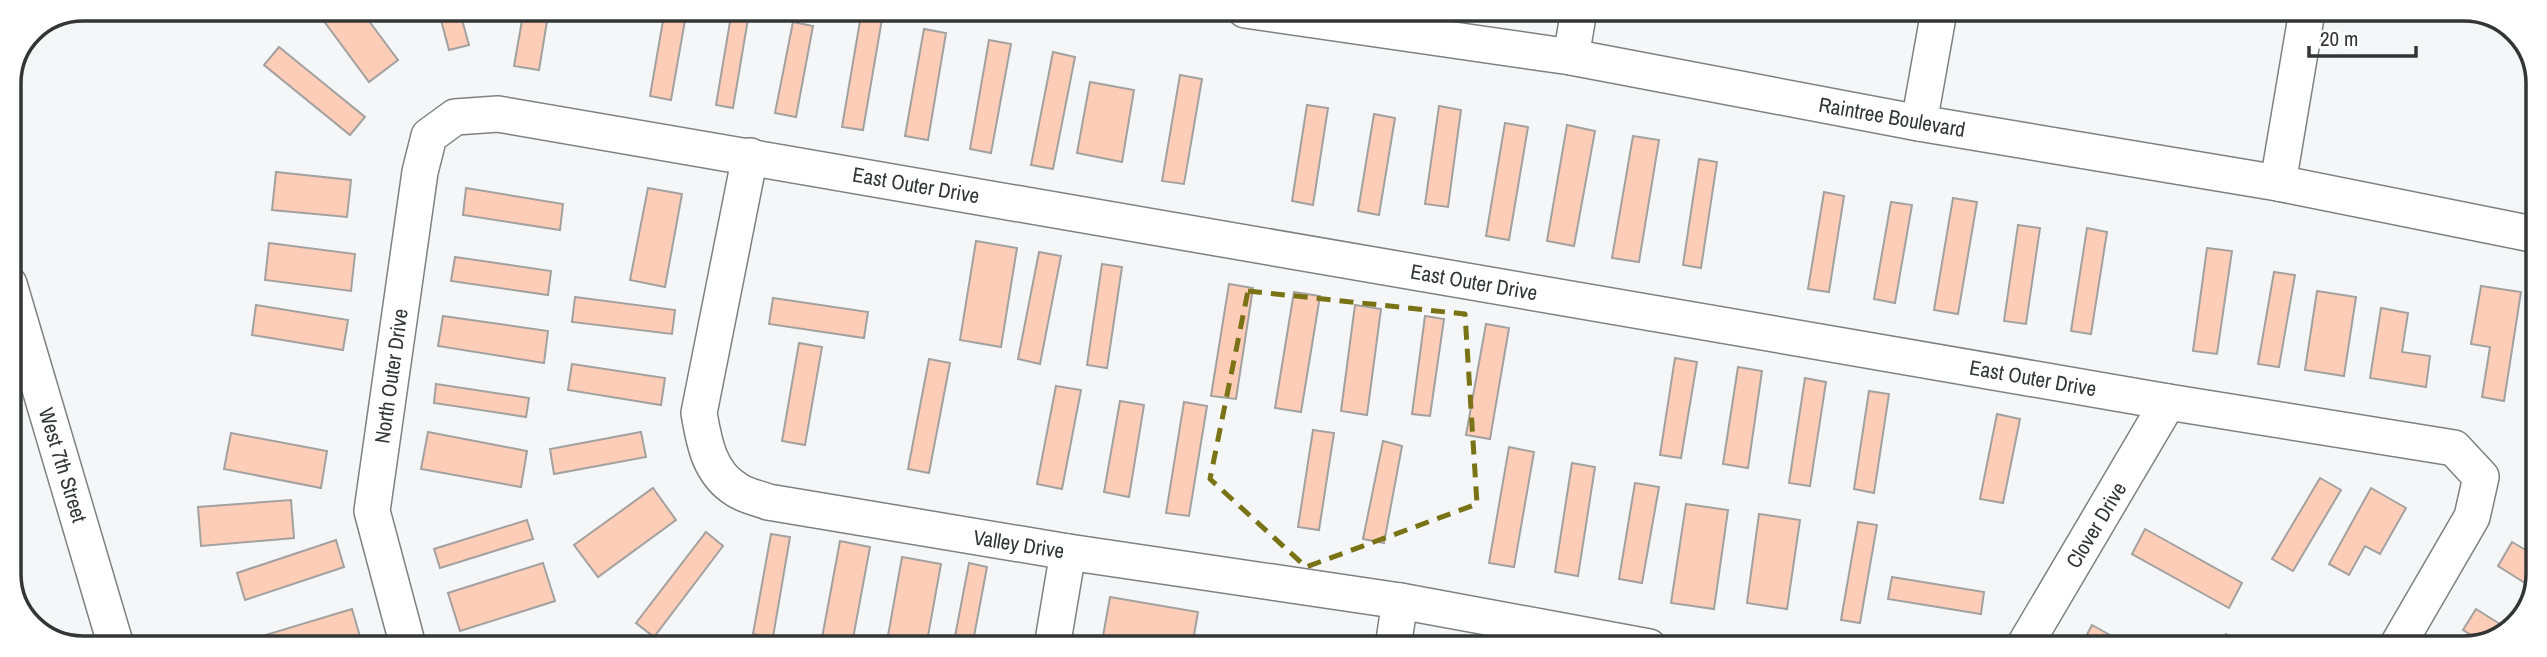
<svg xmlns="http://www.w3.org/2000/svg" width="2547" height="657" viewBox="0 0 2547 657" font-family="'Archivo Narrow',sans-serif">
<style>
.building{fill:#fdcdb8;stroke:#a3a1a0;stroke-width:2}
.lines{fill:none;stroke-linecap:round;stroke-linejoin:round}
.minor-casing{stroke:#7f8082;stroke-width:38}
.minor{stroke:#fff;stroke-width:35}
.marked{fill:none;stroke:#797316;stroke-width:5;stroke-dasharray:14 9;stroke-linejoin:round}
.labels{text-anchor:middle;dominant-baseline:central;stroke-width:6;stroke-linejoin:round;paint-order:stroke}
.street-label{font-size:21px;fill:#343535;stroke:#fff}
.rim{fill:none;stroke:#343535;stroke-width:3.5}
</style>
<rect width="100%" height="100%" fill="#f5f6f8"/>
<g class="building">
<polygon points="315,9 360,9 398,60 369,82"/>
<polygon points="438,9 459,9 469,45 449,50"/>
<polygon points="524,9 549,9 539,70 514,66"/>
<polygon points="665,9 687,9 671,100 650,96"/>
<polygon points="732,10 749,13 733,108 716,105"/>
<polygon points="861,15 882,19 863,130 842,127"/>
<polygon points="793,22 813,26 796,117 775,113"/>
<polygon points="924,29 946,33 928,140 905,136"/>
<polygon points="989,40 1011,44 991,153 970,149"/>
<polygon points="279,47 365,117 350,135 264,65"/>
<polygon points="1053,52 1075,57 1053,169 1031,165"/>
<polygon points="1180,75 1202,79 1184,184 1162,181"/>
<polygon points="1090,82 1134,90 1122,162 1077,153"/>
<polygon points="1307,105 1328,108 1313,205 1292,201"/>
<polygon points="1439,106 1461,110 1448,207 1425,204"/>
<polygon points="1374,114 1395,118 1379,215 1358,211"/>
<polygon points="1505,123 1528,127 1509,240 1486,236"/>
<polygon points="1567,125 1595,131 1574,246 1547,241"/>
<polygon points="1633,136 1659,140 1639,262 1612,258"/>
<polygon points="1699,159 1717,162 1701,268 1683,265"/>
<polygon points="276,172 351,180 347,217 272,210"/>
<polygon points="466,188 563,204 560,230 463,215"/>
<polygon points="648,188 682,194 665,287 630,280"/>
<polygon points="1824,192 1844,196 1829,292 1808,289"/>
<polygon points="1953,198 1977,202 1958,314 1934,310"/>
<polygon points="1891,202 1912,205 1895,303 1874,299"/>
<polygon points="2018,225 2040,228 2026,324 2004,321"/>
<polygon points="2087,228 2107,232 2091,334 2071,331"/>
<polygon points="976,241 1017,248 1001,347 960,340"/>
<polygon points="269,243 355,254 351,291 265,280"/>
<polygon points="2207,248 2232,251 2217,354 2193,351"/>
<polygon points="1039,252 1061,256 1040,364 1018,359"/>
<polygon points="455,257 551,271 548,295 451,281"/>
<polygon points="1102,264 1122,267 1107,368 1087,365"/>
<polygon points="2274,272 2295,275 2279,367 2258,364"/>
<polygon points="1229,284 1253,288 1236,399 1211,396"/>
<polygon points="2481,286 2521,292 2504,401 2482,397 2490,347 2471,344"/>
<polygon points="2317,291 2356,297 2344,376 2305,370"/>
<polygon points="1294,292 1320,296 1301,412 1275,408"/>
<polygon points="575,297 675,310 672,334 572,322"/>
<polygon points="773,298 868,312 864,338 769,324"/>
<polygon points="256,305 348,320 343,350 252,335"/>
<polygon points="1355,305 1381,309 1367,415 1341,411"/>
<polygon points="2381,308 2408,313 2402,352 2430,356 2426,387 2370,378"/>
<polygon points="443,316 548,331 544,363 438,346"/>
<polygon points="1425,316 1444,319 1430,416 1412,414"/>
<polygon points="1486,324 1509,328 1490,439 1466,435"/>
<polygon points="799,343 822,347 805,445 782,441"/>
<polygon points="1675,358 1697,362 1681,458 1660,455"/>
<polygon points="929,359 950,363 929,473 908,469"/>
<polygon points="572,364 665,378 661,405 568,390"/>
<polygon points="1738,367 1762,371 1748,468 1723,464"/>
<polygon points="1805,378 1826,382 1810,486 1789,483"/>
<polygon points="436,384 529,398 526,417 434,403"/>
<polygon points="1056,386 1081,390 1062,489 1037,484"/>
<polygon points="1869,391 1889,394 1874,493 1854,489"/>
<polygon points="1120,401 1144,405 1129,497 1104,492"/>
<polygon points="1184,402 1207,406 1189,516 1166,513"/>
<polygon points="1997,414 2020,419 2003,503 1980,499"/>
<polygon points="1313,430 1334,433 1319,530 1298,527"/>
<polygon points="428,432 527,451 521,487 421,469"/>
<polygon points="641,432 646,457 554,474 550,449"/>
<polygon points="231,433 327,451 321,488 224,469"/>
<polygon points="1383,441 1402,446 1384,543 1363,539"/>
<polygon points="1509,447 1534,452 1514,567 1489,563"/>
<polygon points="1572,463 1595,467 1578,576 1555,572"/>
<polygon points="2320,478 2341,490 2293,571 2272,559"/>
<polygon points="1635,483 1659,487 1642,583 1619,579"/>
<polygon points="653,488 676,520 598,577 574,545"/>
<polygon points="2371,488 2406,508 2380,554 2365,546 2349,575 2329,564"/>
<polygon points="291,500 294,538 201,546 198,507"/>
<polygon points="1686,504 1728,510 1714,609 1671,603"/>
<polygon points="1759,514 1800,520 1787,609 1747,603"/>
<polygon points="527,520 533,539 440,568 434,549"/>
<polygon points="1858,522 1877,525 1860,623 1841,620"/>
<polygon points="2145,529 2242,583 2229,608 2132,554"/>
<polygon points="706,532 723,546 654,637 636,623"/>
<polygon points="771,534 790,537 773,637 753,634"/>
<polygon points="336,540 344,567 245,600 237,573"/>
<polygon points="840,541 870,547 852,644 822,638"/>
<polygon points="2512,542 2536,556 2536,590 2498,566"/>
<polygon points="902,557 941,564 926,647 886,647"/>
<polygon points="543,563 555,601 460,631 448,593"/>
<polygon points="969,563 987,567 972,647 953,647"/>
<polygon points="1892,577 1984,592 1981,614 1888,599"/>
<polygon points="1110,597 1198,612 1192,647 1133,647 1102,642"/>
<polygon points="352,609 361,640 342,646 251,646 249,640"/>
<polygon points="2476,609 2511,631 2510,633 2482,642 2463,630"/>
<polygon points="2092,625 2133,648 2080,648"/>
<polygon points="2226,634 2251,648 2218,648"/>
</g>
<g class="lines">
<defs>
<g id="minor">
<polyline points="1245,10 1571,57 1919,123 2278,183 2537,235"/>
<polyline points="1571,57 1579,10"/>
<polyline points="1919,123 1939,11"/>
<path d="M 750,156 L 699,413 C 704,442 709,473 737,490 C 746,496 758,498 768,502 L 1068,552 L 1400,601 L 1649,647"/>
<polyline points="2278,183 2307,11"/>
<polyline points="9,284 116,646"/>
<polyline points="408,646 372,511 420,172 429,136 455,117 498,114 2168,402 2454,448 2481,477 2472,517 2396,648"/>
<polyline points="1052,647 1068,552"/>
<polyline points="1393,647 1400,601"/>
<polyline points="2023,648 2168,402"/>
</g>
</defs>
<use href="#minor" class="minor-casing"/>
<use href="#minor" class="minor"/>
</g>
<path class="marked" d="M 1248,291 L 1465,314 L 1477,504 L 1306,567 L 1210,479 Z"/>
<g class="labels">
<g class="street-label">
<text transform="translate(1892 117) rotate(10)">Raintree Boulevard</text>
<text transform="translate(916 185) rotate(10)">East Outer Drive</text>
<text transform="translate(1474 282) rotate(10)">East Outer Drive</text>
<text transform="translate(391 376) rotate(-82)">North Outer Drive</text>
<text transform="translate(2033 378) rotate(10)">East Outer Drive</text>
<text transform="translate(63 465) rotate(73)">West 7th Street</text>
<text transform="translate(2096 525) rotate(-59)">Clover Drive</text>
<text transform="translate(1019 544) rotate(9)">Valley Drive</text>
</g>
</g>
<path d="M0 0H2547V657H0ZM83 21H2464A62 62 0 0 1 2526 83V574A62 62 0 0 1 2464 636H83A62 62 0 0 1 21 574V83A62 62 0 0 1 83 21Z" fill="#fff" fill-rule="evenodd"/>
<path class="rim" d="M83 21H2464A62 62 0 0 1 2526 83V574A62 62 0 0 1 2464 636H83A62 62 0 0 1 21 574V83A62 62 0 0 1 83 21Z"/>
<path d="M2309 46v10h107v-10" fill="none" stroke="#343535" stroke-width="3.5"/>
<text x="2320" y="46" font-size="21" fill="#343535" stroke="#ffffff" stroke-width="5" paint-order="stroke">20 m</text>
</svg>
